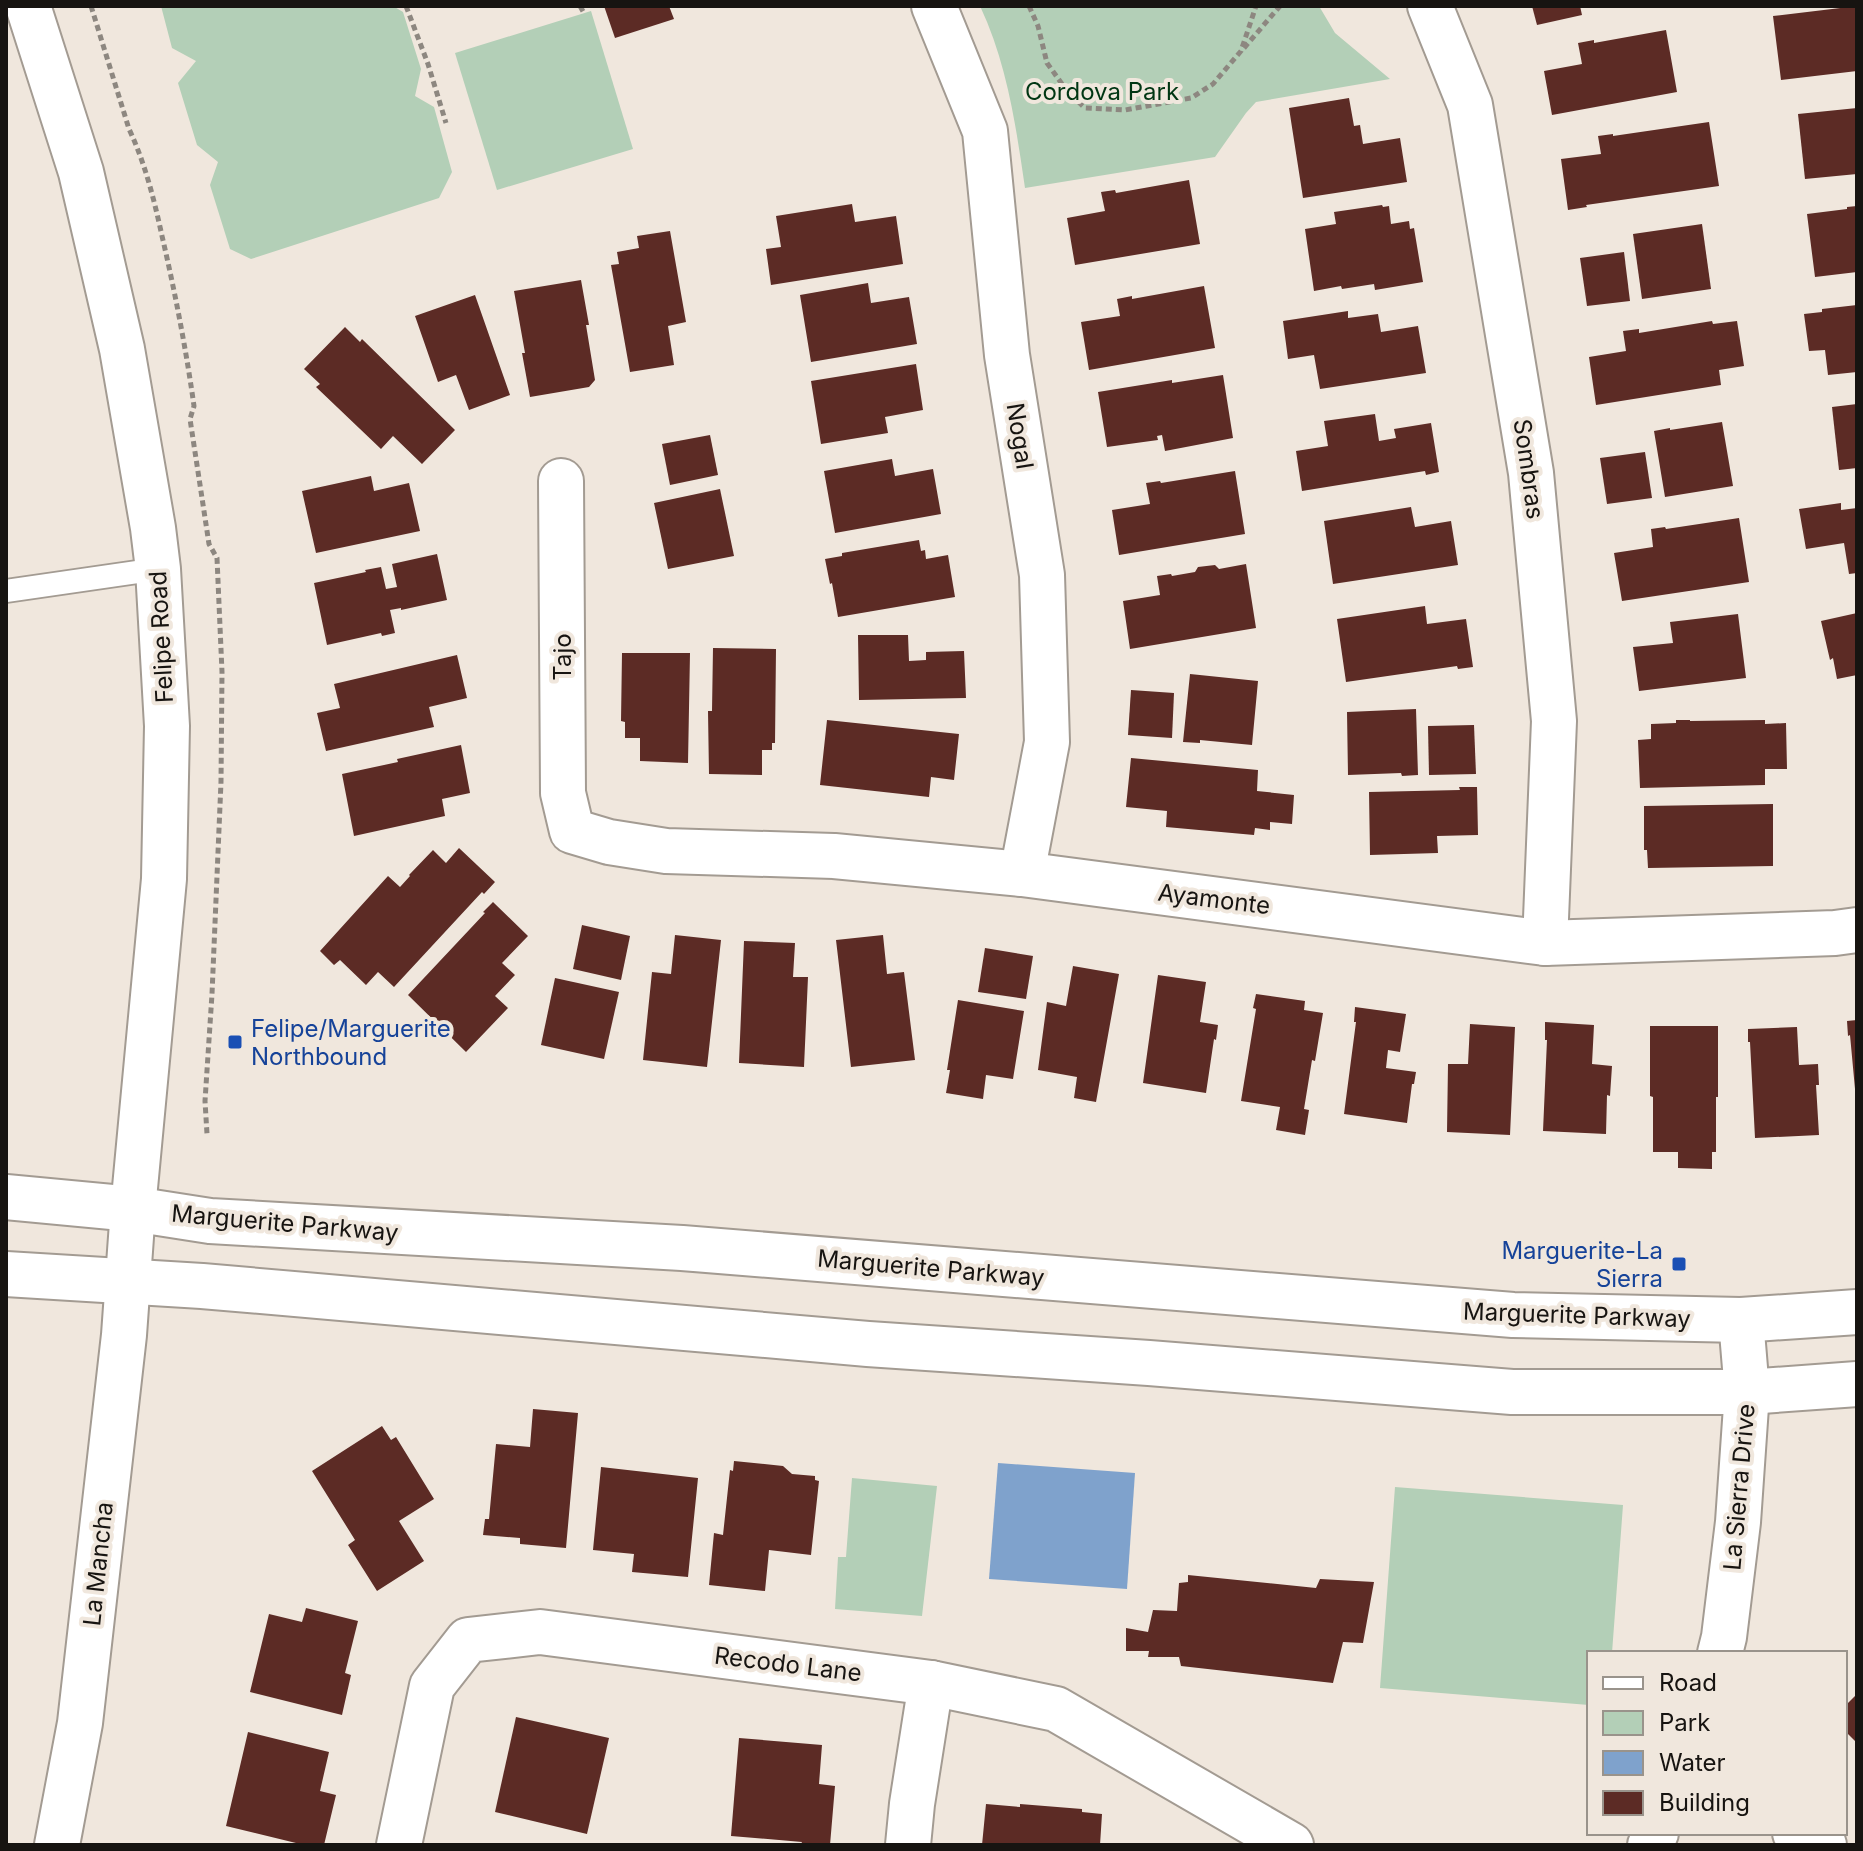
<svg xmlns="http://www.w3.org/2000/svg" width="1863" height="1851" viewBox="0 0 1863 1851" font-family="Inter,sans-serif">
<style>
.green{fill:#b3cfb7}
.water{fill:#7fa2cc}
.building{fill:#5c2b25}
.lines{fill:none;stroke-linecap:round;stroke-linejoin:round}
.lane-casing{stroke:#a39b92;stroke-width:26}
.street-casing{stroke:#a39b92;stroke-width:48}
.secondary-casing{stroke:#a39b92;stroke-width:48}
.primary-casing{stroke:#a39b92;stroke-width:48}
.path{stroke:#8d8780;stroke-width:5;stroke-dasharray:6 4;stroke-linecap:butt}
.lane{stroke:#fff;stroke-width:22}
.street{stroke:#fff;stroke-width:44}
.secondary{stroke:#fff;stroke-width:44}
.primary{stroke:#fff;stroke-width:44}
.transit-dot{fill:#1a4fb4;stroke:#f0e7dd;stroke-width:3}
.labels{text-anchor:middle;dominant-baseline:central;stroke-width:8;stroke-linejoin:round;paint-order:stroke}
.park-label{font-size:24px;fill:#003613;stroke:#f0e7dd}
.street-label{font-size:24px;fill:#171411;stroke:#f0e7dd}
.transit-label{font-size:24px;fill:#164399;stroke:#f0e7dd;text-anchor:start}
</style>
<rect width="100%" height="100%" fill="#f0e7dd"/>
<g class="green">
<polygon points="161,6 393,6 403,12 421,69 415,96 434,107 452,172 439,198 251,259 230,249 210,185 218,162 197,145 178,83 196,61 172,48"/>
<path d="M 980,6 L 1319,6 L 1335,33 L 1390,79 L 1256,102 L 1246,113 L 1215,157 L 1025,188 C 1016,126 1007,63 980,6 Z"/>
<polygon points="591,11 633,149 497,190 455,53"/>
<polygon points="852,1478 937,1486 922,1616 835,1609 838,1557 846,1557"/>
<polygon points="1395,1487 1623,1505 1612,1653 1589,1653 1589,1705 1380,1688"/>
</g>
<polygon class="water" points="998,1463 1135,1473 1127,1589 989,1579"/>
<g class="building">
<polygon points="604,6 669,6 674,19 615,38"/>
<polygon points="1532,6 1580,6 1582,15 1537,25"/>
<polygon points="1857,6 1857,71 1781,80 1773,16"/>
<polygon points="1666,30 1677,92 1552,115 1544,71 1582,64 1578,43 1594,40 1594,43"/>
<polygon points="1349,98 1354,126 1360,125 1363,144 1400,138 1407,182 1303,198 1289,108"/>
<polygon points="1857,108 1857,174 1805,179 1798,114"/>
<polygon points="1709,122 1719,186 1586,205 1587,207 1568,210 1561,159 1601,154 1598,136 1613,134 1613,136"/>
<polygon points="1189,180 1200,244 1075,265 1067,218 1105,211 1101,192 1115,190 1116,193"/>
<polygon points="852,204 855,222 896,216 903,264 771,285 766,249 781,247 776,216"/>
<polygon points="1382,205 1383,207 1389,206 1391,224 1409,221 1410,229 1414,228 1423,282 1375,290 1374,284 1342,289 1341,286 1314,291 1305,229 1336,224 1334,212"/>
<polygon points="1857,206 1857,272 1815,277 1807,214 1847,209 1847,207"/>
<polygon points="1702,224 1711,289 1642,299 1633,234"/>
<polygon points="670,231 686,322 668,326 674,365 630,372 611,265 619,264 617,252 639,248 637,236"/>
<polygon points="1624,252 1630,301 1587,306 1580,258"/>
<polygon points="581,280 589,325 586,325 595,380 589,387 530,397 522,353 525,353 514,291"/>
<polygon points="868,283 871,303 909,297 917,344 811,362 800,295"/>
<polygon points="1204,286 1215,348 1089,370 1081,322 1120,316 1117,299 1132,296 1132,299"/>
<polygon points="475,295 510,395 469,410 456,375 438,382 415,316"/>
<polygon points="1857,305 1857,372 1828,375 1825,350 1809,351 1804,314 1822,312 1822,309"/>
<polygon points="1348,311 1348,318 1378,314 1381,332 1418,326 1426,373 1320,389 1314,355 1288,359 1283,321"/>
<polygon points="1712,321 1713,324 1737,321 1744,366 1719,370 1721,385 1596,405 1589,357 1626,351 1623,331 1639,329 1639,333"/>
<polygon points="345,327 360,342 362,339 455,430 422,464 393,436 381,449 316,387 320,384 304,369"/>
<polygon points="916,364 923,410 885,417 888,433 821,444 811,381"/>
<polygon points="1223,375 1233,438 1165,451 1162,435 1157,436 1158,440 1107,447 1098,392 1172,380 1172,383"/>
<polygon points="1857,404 1857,468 1839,470 1832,407"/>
<polygon points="1375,414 1379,441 1396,438 1394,429 1431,423 1439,472 1426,475 1425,471 1302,491 1296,451 1328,446 1324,421"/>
<polygon points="1722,422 1733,486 1665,497 1654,431 1670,428 1670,430"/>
<polygon points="710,435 718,475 670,485 662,444"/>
<polygon points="1645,452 1652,498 1607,504 1600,458"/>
<polygon points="892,459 895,476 933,469 941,514 835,533 824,471"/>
<polygon points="1235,471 1245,534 1119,555 1112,510 1150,504 1146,483 1160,481 1161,483"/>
<polygon points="371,476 374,491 409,483 420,531 316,553 302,491"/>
<polygon points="720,489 734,556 668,569 654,503"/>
<polygon points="1841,503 1841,510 1857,508 1857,573 1849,574 1844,543 1806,549 1799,509"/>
<polygon points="1411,507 1415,527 1451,521 1458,565 1333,584 1324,521"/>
<polygon points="1739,518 1749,582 1622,601 1614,553 1653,547 1651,529 1665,527 1666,529"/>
<polygon points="919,540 921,551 925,550 926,559 948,555 955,597 838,617 832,583 830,584 825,559 842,556 842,553"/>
<polygon points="437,554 447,600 401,610 401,608 390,610 395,633 382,636 381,633 327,645 314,583 366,572 365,570 381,567 386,589 397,587 392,564"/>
<polygon points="1246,564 1256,628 1130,649 1123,601 1160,595 1157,576 1171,574 1172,576 1195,572 1198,567 1215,565 1219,569"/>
<polygon points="1425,606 1427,624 1466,619 1473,667 1458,669 1457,666 1346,682 1337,619"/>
<polygon points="1857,613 1857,675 1837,679 1833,658 1830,660 1821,621"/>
<polygon points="1738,614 1746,678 1639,691 1633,647 1673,643 1670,622"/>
<polygon points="858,635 908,635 909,661 926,660 926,652 964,651 966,698 859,700"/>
<polygon points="713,648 776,649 775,743 772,743 772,750 762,750 762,775 709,774 708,711 712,711"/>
<polygon points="622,653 690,653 688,763 640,761 640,738 625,738 625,722 621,721"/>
<polygon points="457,655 467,698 429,707 434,727 326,751 317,713 340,708 334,684"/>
<polygon points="1190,674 1258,681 1252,745 1200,740 1200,743 1183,742"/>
<polygon points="1131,690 1174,693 1172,738 1128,735"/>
<polygon points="1416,709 1418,775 1402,776 1401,773 1348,775 1347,712"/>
<polygon points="827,720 959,734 954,780 931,777 929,797 820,785"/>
<polygon points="1676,720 1690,720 1690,721 1765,720 1765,724 1786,723 1787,769 1765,769 1765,785 1640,788 1638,740 1651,739 1651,724 1676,723"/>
<polygon points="1474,725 1476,774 1429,775 1428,726"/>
<polygon points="461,745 470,793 442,799 445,816 354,836 342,774 398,762 397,759"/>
<polygon points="1131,758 1258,770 1257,791 1294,795 1292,824 1270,822 1270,830 1255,828 1254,835 1166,827 1167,811 1126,807"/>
<polygon points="1459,787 1477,787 1478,835 1437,836 1438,853 1370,855 1369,792 1460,790"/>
<polygon points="1773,804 1773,866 1648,868 1647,850 1644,850 1644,806"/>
<polygon points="459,848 495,882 484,894 482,892 394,987 378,972 366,985 340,960 334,965 320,951 388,876 400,887 410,876 409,875 433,850 446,863"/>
<polygon points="493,902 528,936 502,963 515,975 495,996 508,1008 466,1052 408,995 485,913 483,912"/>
<polygon points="582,925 630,936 621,980 573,969"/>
<polygon points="675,935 721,940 707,1067 643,1060 652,972 671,974"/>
<polygon points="883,935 887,974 904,972 915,1060 851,1067 836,940"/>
<polygon points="744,941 795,943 793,977 808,977 804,1067 739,1063"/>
<polygon points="985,948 1033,956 1026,999 978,992"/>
<polygon points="1073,966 1119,974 1096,1102 1074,1098 1077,1077 1038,1070 1047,1002 1066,1006"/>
<polygon points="1158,975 1206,982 1200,1022 1218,1025 1216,1040 1214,1039 1206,1093 1143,1083"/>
<polygon points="555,978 619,992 604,1059 541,1045"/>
<polygon points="1256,994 1305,1001 1304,1010 1323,1013 1315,1061 1312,1060 1304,1109 1309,1110 1305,1135 1276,1130 1280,1107 1241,1101 1256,1009 1253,1008"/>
<polygon points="958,1000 1024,1011 1013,1079 986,1075 983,1099 946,1093 950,1070 947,1070"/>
<polygon points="1355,1007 1406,1014 1400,1052 1388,1050 1386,1068 1416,1072 1414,1084 1412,1084 1407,1123 1344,1114 1356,1022 1354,1022"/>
<polygon points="1857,1020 1857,1089 1855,1089 1850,1035 1848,1036 1847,1021"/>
<polygon points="1545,1022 1594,1025 1592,1064 1612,1066 1610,1096 1607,1095 1606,1134 1543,1131 1547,1040 1545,1040"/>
<polygon points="1470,1024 1515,1027 1510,1135 1447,1132 1448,1064 1468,1064"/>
<polygon points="1650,1026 1718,1026 1718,1097 1716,1097 1716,1152 1712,1152 1712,1169 1678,1168 1678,1152 1653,1152 1653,1097 1650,1096"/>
<polygon points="1797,1027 1799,1065 1818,1064 1819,1085 1816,1085 1819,1135 1755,1138 1750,1042 1748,1042 1748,1029"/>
<polygon points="533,1409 578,1413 566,1548 520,1544 520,1538 483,1535 485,1519 489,1519 496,1444 530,1447"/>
<polygon points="382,1426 391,1440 396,1437 434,1499 399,1521 424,1561 377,1591 348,1545 355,1540 312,1471"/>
<polygon points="734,1461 783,1466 792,1474 815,1476 815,1480 819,1481 811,1555 769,1550 765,1591 709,1585 714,1533 723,1535 730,1470 733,1471"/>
<polygon points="601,1467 698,1478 688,1577 632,1572 634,1554 593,1550"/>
<polygon points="1188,1575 1316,1588 1320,1579 1374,1582 1363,1643 1343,1642 1333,1683 1181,1666 1179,1657 1148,1657 1149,1651 1126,1651 1126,1628 1148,1632 1153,1610 1177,1611 1179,1583 1188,1582"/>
<polygon points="306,1608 358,1621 345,1673 351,1675 342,1715 250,1692 269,1614 302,1622"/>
<polygon points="1857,1694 1857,1743 1845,1731 1845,1706"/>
<polygon points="516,1717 609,1738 587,1834 495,1812"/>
<polygon points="248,1732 329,1752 320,1791 336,1795 324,1845 295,1845 296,1843 226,1826"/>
<polygon points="739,1738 822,1745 819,1784 835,1786 830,1845 801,1844 802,1842 731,1836"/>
<polygon points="986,1804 1020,1807 1020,1804 1082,1809 1082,1812 1102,1814 1100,1845 982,1845"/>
</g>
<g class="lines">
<defs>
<polyline id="lane" points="6,591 158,569"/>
<g id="street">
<polyline points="934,6 985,131 1007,355 1042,575 1047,742 1022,874"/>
<polyline points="1430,6 1470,105 1531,473 1554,721 1545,943"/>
<polyline points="561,481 563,793 572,831 609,842 666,851 834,856 1022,874 1545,943 1835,933 1857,930"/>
<polyline points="1720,1653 1724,1637 1738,1522 1747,1392 1741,1320"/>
<polyline points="1795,1833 1824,1845"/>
<polyline points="399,1845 432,1686 468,1640 540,1632 931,1683 1056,1709 1291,1845"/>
<polyline points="908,1845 912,1804 931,1683"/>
<polyline points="1650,1845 1656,1833"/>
</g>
<polyline id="secondary" points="28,6 81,172 122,349 153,528 158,569 167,726 164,879 133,1209 124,1335 80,1723 57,1845"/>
<g id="primary">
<polyline points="6,1197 133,1209 210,1221 682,1248 1513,1315 1741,1320 1857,1312"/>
<polyline points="6,1274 202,1286 868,1344 1149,1363 1512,1392 1747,1392 1857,1384"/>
</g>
</defs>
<use href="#lane" class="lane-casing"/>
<use href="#street" class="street-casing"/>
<use href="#secondary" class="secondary-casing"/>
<use href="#primary" class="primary-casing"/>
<g class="path">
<path d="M 91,6 L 129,129 C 145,163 154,199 162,236 C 175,292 186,349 194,406 L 190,419 L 209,544 L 217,558 L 222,672 L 221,782 L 212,994 L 205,1101 L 207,1134"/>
<polyline points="406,6 428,64 446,123"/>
<polyline points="580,6 584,13"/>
<polyline points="1029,6 1038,26 1047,63 1067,91 1085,108 1125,110 1191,98 1213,84 1241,51 1256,6"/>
<polyline points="1244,48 1280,6"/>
</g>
<use href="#lane" class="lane"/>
<use href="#street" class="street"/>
<use href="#secondary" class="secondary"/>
<use href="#primary" class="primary"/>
</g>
<g class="transit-dot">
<rect x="227" y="1034" width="16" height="16" rx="4"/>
<rect x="1671" y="1256" width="16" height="16" rx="4"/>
</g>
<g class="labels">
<g class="park-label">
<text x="1102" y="91">Cordova Park</text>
</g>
<g class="street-label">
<text transform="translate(1020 436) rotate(81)">Nogal</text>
<text transform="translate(1529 469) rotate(82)">Sombras</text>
<text transform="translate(161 637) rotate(-93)">Felipe Road</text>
<text transform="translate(562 657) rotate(-90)">Tajo</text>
<text transform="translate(1214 899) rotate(7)">Ayamonte</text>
<text transform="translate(285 1223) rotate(5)">Marguerite Parkway</text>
<text transform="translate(931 1268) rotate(5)">Marguerite Parkway</text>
<text transform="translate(1577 1315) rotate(2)">Marguerite Parkway</text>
<text transform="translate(1739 1487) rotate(-85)">La Sierra Drive</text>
<text transform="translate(98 1564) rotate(-84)">La Mancha</text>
<text transform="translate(788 1664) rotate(7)">Recodo Lane</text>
</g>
<g class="transit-label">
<text x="251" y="1028">Felipe/Marguerite<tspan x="251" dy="28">Northbound</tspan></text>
<text x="1663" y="1250" text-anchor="end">Marguerite-La<tspan x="1663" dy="28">Sierra</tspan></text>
</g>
</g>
<rect width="1863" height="1851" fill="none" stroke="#171411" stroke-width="16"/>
<rect x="1587" y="1651" width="260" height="184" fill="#f0e7dd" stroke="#99938b" stroke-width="2"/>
<rect x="1603" y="1677" width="40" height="12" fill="#ffffff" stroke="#99938b" stroke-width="2"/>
<text x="1659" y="1691" font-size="24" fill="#171411">Road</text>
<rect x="1603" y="1711" width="40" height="24" fill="#b3cfb7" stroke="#99938b" stroke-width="2"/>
<text x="1659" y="1731" font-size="24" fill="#171411">Park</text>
<rect x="1603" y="1751" width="40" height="24" fill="#7fa2cc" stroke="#99938b" stroke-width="2"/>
<text x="1659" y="1771" font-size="24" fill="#171411">Water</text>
<rect x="1603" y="1791" width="40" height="24" fill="#5c2b25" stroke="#99938b" stroke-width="2"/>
<text x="1659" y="1811" font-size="24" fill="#171411">Building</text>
</svg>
